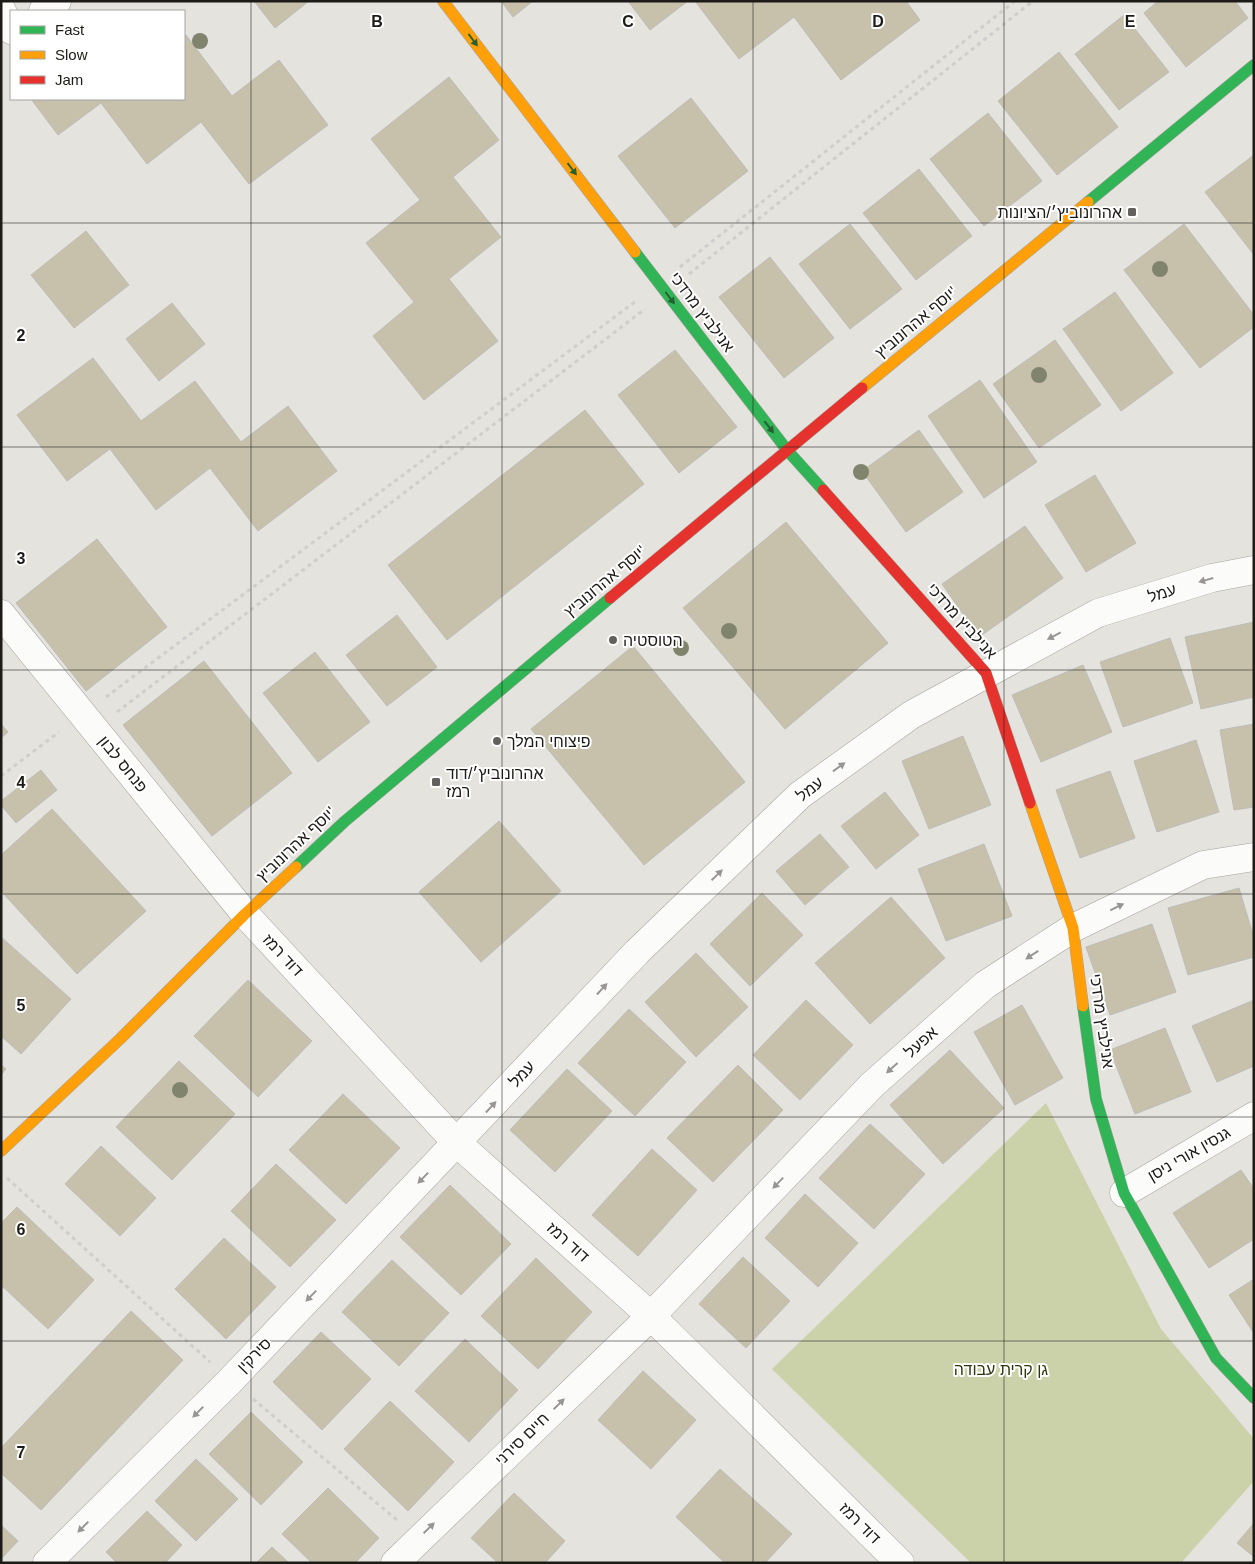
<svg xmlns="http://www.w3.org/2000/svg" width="1255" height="1564" viewBox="0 0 1255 1564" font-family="Helvetica,Heebo,sans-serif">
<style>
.green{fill:#cbd2aa}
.building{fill:#c7c1ac;stroke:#bdbcb8}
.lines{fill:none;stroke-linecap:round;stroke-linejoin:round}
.street-casing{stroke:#a5a49f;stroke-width:29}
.fast-casing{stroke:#a5a49f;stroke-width:12}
.slow-casing{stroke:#a5a49f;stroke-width:12}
.jam-casing{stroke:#a5a49f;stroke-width:12}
.path{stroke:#cececb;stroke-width:3;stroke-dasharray:4 4;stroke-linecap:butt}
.street{stroke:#fbfbfa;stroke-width:28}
.fast{stroke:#30b455;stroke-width:11}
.slow{stroke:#ff9f0a;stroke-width:11}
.jam{stroke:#e5322d;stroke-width:11}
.tree{fill:#81846c}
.oneway{fill:#256033}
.oneway2{fill:#979694}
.grid{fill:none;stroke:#1c1b17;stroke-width:1;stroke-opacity:0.55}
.poi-dot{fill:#62615d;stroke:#fff;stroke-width:2}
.labels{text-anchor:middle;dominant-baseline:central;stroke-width:4;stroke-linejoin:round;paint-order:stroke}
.poi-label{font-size:16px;fill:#1c1b17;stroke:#fff;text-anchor:start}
.street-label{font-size:16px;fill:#1c1b17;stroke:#fff}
.park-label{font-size:16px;fill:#30360f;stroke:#fff}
.grid-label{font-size:16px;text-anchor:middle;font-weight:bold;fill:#1c1b17;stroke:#fff;stroke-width:4;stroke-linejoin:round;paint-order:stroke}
</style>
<rect width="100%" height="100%" fill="#e4e3de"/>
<polygon class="green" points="1046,1103 1161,1329 1254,1439 1254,1481 1181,1563 971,1563 772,1369"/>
<g class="building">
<polygon points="254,1 309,1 275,28"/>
<polygon points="501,1 533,1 513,17"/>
<polygon points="628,1 688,1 650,30"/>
<polygon points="695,1 906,1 920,20 841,80 794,17 739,59"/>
<polygon points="1158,1 1235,1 1248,18 1186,67 1144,13"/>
<polygon points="1124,15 1169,72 1119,110 1075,54"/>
<polygon points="186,35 232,96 279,60 328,125 249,184 201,122 147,164 101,103 58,135 31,99 184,99 184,37"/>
<polygon points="1059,52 1118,127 1057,175 998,101"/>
<polygon points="449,77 499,140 453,177 501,237 449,279 498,341 424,400 373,336 414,302 366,243 420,200 371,139"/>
<polygon points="691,98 748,171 675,228 618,156"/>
<polygon points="988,113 1042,181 984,226 930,159"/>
<polygon points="1254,155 1254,255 1205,192"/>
<polygon points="919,169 972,236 916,280 863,213"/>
<polygon points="850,224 902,289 850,329 799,264"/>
<polygon points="1184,224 1254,315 1254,327 1200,368 1124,270"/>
<polygon points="86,231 129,285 74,328 31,275"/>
<polygon points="770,257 834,338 784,378 719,297"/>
<polygon points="1115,292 1173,373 1121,411 1063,329"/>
<polygon points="172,303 205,344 159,381 126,339"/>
<polygon points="1055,340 1101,405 1039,448 993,384"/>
<polygon points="675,350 737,427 679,473 618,395"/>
<polygon points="93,358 141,421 195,381 241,442 288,406 337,471 258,531 210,468 156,510 110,449 67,481 17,415"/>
<polygon points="980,380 1037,462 984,498 928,416"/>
<polygon points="585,410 644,484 447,640 388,565"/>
<polygon points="919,430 963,492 906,532 862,471"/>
<polygon points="1095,475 1136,543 1086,572 1045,505"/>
<polygon points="786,522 888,643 785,729 683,608"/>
<polygon points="1025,526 1063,578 979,637 942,584"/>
<polygon points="97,539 167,627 86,691 16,603"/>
<polygon points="397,615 437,667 387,706 346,655"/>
<polygon points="1254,622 1254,697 1201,709 1185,637"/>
<polygon points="1170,638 1193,703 1123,727 1100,662"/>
<polygon points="633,646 745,782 644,865 531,729"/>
<polygon points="315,652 370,722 318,762 263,693"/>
<polygon points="204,661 292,773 212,836 123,725"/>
<polygon points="1083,665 1112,732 1041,762 1012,695"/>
<polygon points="1,724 8,732 1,738"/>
<polygon points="1254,724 1254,807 1234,810 1220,730"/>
<polygon points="963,736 991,805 929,829 902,761"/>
<polygon points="1196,740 1219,812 1157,832 1134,761"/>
<polygon points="41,770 57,790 16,823 1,805 1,801"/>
<polygon points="1110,771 1135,838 1080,858 1056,790"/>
<polygon points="885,792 919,835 876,869 841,826"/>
<polygon points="52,809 146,911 77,974 1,891 1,855"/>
<polygon points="499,821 561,891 481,962 419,892"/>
<polygon points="820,834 849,867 805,905 776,871"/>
<polygon points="984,844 1012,916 946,941 918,869"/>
<polygon points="1239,888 1254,938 1254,957 1188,975 1168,908"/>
<polygon points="762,893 803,935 750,986 710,944"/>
<polygon points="891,897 945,958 870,1024 815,963"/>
<polygon points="1152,924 1176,992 1110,1015 1086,947"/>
<polygon points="1,937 71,999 21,1054 1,1036"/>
<polygon points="696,953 748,1007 696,1057 645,1002"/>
<polygon points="248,980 312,1041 258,1097 194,1036"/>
<polygon points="806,1000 853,1045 800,1100 753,1055"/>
<polygon points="1254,1000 1254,1066 1217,1082 1192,1026"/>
<polygon points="1022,1005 1063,1078 1015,1105 974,1032"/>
<polygon points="629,1009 686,1062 635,1116 578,1063"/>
<polygon points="1165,1028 1191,1092 1135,1114 1110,1050"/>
<polygon points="950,1050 1004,1108 943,1164 890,1105"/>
<polygon points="179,1061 235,1114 172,1180 116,1127"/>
<polygon points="1,1065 6,1069 1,1075"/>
<polygon points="738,1065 783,1110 713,1182 667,1138"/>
<polygon points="567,1069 612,1111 555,1172 510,1130"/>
<polygon points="343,1094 400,1148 346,1204 289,1150"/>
<polygon points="870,1124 925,1174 874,1229 819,1178"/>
<polygon points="101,1146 156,1198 120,1236 65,1184"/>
<polygon points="652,1149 697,1190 638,1256 592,1215"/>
<polygon points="276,1164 336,1220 290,1267 231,1211"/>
<polygon points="1241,1170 1254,1189 1254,1239 1209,1268 1173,1213"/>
<polygon points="450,1185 511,1244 461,1295 400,1237"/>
<polygon points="805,1194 858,1243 818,1287 765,1238"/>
<polygon points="17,1207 94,1280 48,1329 1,1285 1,1223"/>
<polygon points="224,1238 276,1287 226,1339 175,1289"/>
<polygon points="743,1257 790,1301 746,1348 699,1304"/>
<polygon points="536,1258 592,1312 538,1369 481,1316"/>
<polygon points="392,1260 449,1313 399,1366 342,1312"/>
<polygon points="1254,1279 1254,1332 1253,1332 1229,1295"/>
<polygon points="131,1311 183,1360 41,1510 1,1473 1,1448"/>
<polygon points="321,1332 371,1379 322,1430 273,1382"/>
<polygon points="465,1339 518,1390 469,1442 415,1391"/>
<polygon points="643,1371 696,1420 651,1469 598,1420"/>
<polygon points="390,1401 454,1462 408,1511 344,1449"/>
<polygon points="251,1412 303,1462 261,1505 209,1454"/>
<polygon points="196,1459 238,1499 196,1541 155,1501"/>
<polygon points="720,1469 792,1534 765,1563 725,1563 676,1517"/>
<polygon points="328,1488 379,1538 355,1563 312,1563 282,1534"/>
<polygon points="514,1493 565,1541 545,1563 498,1563 471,1538"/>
<polygon points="147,1511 182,1545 165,1563 117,1563 106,1552"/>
<polygon points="1254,1523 1254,1557 1237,1543"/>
<polygon points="1,1525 18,1541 1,1559"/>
<polygon points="272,1547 289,1563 256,1563"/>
</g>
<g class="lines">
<defs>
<g id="street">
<polyline points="1,9 11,30"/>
<polyline points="43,11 57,1"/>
<polyline points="1,614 245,914 457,1143 651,1316 900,1563"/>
<polyline points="1124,1193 1254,1116"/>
<polyline points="47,1563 231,1380 637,952 800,795 911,715 1098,613 1212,578 1254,570"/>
<polyline points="395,1563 651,1316 872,1085 985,985 1073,928 1203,865 1254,857"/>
</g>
<g id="fast">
<polyline points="1088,202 1254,65"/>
<polyline points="635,252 787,450 823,490"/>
<polyline points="296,867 344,822 610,598"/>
<polyline points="1083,1006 1096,1099 1124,1193 1216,1358 1254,1398"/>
</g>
<g id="slow">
<polyline points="443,1 635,252"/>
<polyline points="862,388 1088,202"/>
<polyline points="1030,803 1073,928 1083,1006"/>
<polyline points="1,1151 120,1039 245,914 296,867"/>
</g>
<g id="jam">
<polyline points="823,490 986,673 1030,803"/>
<polyline points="610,598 862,388"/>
</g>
</defs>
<use href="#street" class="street-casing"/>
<use href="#fast" class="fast-casing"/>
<use href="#slow" class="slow-casing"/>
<use href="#jam" class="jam-casing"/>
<g class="path">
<polyline points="680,267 1015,1"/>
<polyline points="689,274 1033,1"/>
<polyline points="106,697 636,301"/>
<polyline points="117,712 645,309"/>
<polyline points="1,776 59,732"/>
<polyline points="7,1178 210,1362"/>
<polyline points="253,1399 397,1520"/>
</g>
<use href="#street" class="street"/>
<use href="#fast" class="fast"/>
<use href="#slow" class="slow"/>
<use href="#jam" class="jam"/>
</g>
<g class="tree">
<circle cx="200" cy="41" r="8"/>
<circle cx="1160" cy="269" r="8"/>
<circle cx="1039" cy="375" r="8"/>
<circle cx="861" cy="472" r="8"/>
<circle cx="729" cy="631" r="8"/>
<circle cx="681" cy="648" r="8"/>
<circle cx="180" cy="1090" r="8"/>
</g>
<defs><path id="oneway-solid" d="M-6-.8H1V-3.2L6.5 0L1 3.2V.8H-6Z" transform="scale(1.25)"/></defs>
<g class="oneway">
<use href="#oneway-solid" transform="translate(473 40) rotate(53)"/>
<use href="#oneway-solid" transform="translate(572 169) rotate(53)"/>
<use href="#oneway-solid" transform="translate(670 298) rotate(53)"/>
<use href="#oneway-solid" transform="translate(769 427) rotate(52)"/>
</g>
<g class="oneway2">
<use href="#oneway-solid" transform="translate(1206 580) rotate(164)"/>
<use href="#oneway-solid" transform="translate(1054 636) rotate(152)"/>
<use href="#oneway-solid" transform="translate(839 767) rotate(-36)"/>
<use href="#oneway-solid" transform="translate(717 875) rotate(-44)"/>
<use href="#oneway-solid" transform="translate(1117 907) rotate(-26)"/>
<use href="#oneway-solid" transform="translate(1032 955) rotate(147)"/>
<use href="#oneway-solid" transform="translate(602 989) rotate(-47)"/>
<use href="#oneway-solid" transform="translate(892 1068) rotate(138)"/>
<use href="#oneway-solid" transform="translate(491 1107) rotate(-47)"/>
<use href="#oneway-solid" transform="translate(423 1178) rotate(134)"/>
<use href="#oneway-solid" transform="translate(778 1183) rotate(134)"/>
<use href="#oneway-solid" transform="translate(311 1296) rotate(134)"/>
<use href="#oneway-solid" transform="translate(559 1404) rotate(-44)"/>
<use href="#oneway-solid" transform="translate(198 1412) rotate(135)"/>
<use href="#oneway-solid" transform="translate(83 1527) rotate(135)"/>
<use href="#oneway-solid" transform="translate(429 1528) rotate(-44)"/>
</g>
<path class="grid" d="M 251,1 L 251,1563M 502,1 L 502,1563M 753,1 L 753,1563M 1004,1 L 1004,1563M 1,223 L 1254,223M 1,447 L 1254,447M 1,670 L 1254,670M 1,894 L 1254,894M 1,1117 L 1254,1117M 1,1341 L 1254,1341"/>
<g class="poi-dot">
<rect x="1127" y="207" width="10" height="10" rx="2.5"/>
<circle cx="613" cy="640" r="5"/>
<circle cx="497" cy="741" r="5"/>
<rect x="431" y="777" width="10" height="10" rx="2.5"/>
</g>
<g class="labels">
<g class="poi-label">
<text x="1122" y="212" text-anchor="end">אהרונוביץ׳/הציונות</text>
<text x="623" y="640">הטוסטיה</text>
<text x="507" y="741">פיצוחי המלך</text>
<text x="446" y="773">אהרונוביץ׳/דוד<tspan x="446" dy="18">רמז</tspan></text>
</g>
<g class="street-label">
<text transform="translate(702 312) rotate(53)">אנילביץ מרדכי</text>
<text transform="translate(916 322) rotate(-40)">יוסף אהרונוביץ'</text>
<text transform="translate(605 581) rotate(-40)">יוסף אהרונוביץ'</text>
<text transform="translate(1162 593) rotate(-17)">עמל</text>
<text transform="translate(962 621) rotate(48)">אנילביץ מרדכי</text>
<text transform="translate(123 764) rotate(51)">פנחס לבון</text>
<text transform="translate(810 789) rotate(-38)">עמל</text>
<text transform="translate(296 844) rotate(-43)">יוסף אהרונוביץ'</text>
<text transform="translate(283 955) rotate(47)">דוד רמז</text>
<text transform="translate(1102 1021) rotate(82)">אנילביץ מרדכי</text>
<text transform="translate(921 1042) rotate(-42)">אפעל</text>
<text transform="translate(522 1074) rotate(-47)">עמל</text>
<text transform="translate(1189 1154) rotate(-30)">גנסין אורי ניסן</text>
<text transform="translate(568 1242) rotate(42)">דוד רמז</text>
<text transform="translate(254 1355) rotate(-46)">סירקין</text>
<text transform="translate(522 1439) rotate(-44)">חיים סירני</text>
<text transform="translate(860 1523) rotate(45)">דוד רמז</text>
</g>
<g class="park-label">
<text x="1001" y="1369">גן קרית עבודה</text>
</g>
</g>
<g class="grid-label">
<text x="377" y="27">B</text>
<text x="628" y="27">C</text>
<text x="878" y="27">D</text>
<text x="1130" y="27">E</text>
<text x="21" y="341">2</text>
<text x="21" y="564">3</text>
<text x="21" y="788">4</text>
<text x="21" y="1011">5</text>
<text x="21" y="1235">6</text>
<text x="21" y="1458">7</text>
</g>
<rect width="1255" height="1564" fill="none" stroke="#1c1b17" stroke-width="5"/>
<rect x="10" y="10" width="175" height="90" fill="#ffffff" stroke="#a4a4a2"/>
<rect x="20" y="26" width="25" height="8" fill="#30b455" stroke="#a4a4a2"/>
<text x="55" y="35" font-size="15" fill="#1c1b17">Fast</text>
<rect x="20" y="51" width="25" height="8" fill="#ff9f0a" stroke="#a4a4a2"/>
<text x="55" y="60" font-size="15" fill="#1c1b17">Slow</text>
<rect x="20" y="76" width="25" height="8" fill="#e5322d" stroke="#a4a4a2"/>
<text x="55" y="85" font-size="15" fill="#1c1b17">Jam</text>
</svg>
